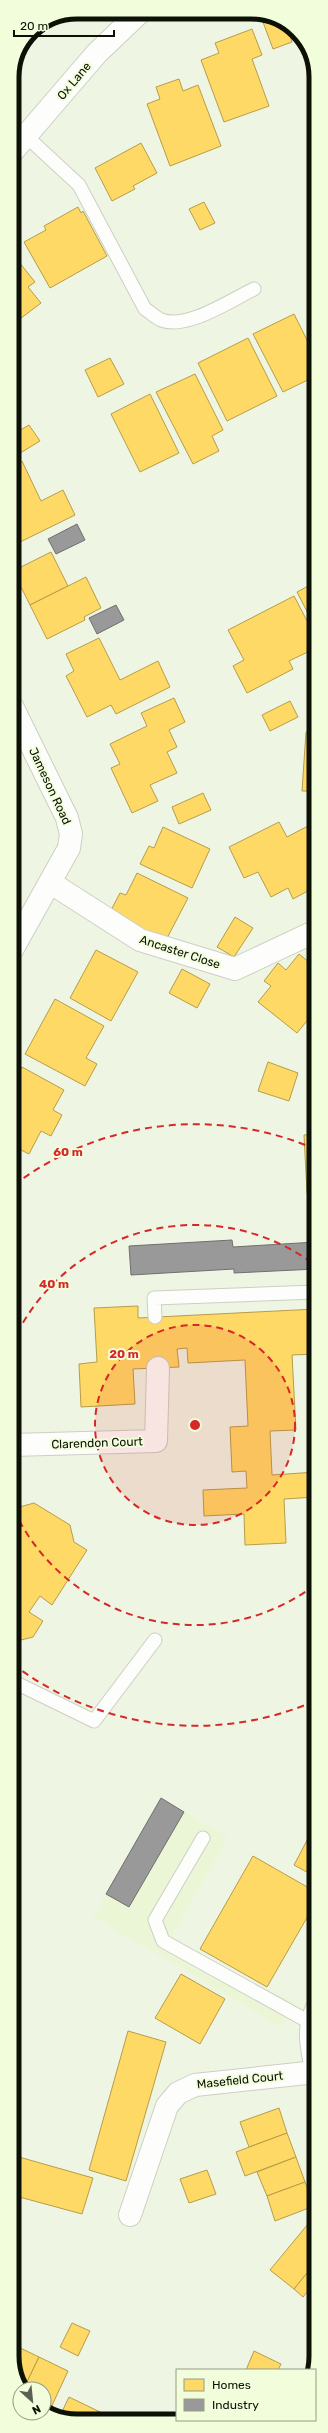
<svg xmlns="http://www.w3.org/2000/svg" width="328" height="2433" viewBox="0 0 328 2433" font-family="Rubik,sans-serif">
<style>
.built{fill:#ebf6d7}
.homes{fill:#ffd966;stroke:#b69d49}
.industry{fill:#999;stroke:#6f706d}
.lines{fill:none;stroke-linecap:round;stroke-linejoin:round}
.lane-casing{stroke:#cbd0c2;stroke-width:15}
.street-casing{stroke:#cbd0c2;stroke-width:24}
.lane{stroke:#fdfefb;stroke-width:13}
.street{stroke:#fdfefb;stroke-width:22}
.ring{fill:none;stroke:#d62828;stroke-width:2;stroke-dasharray:7 5}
.labels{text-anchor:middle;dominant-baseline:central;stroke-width:4;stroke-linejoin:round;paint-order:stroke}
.street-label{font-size:12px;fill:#0c1005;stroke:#f1fddb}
.rim{fill:none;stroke:#0c1005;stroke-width:5}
.centre{fill:#d62828;stroke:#f1fddb;stroke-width:2}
.ring-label{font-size:12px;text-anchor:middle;font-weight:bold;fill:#d62828;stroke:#f1fddb;stroke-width:4;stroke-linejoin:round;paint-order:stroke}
</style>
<rect width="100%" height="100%" fill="#eff5e3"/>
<polygon class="built" points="161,1798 228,1837 172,1936 266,1991 295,2001 282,2027 93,1917"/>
<g class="homes">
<polygon points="260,14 268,14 298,33 290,36 292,42 273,49"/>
<polygon points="252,29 262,55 252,59 269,106 224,122 201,60 219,53 215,43"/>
<polygon points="179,79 183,91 198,85 221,146 170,166 147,104 160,99 156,87"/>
<polygon points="141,143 157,173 133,186 135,189 112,201 95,168"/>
<polygon points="204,202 215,223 200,230 189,209"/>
<polygon points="78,207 81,213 83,211 107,256 50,288 24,242 46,230 44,226"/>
<polygon points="19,262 35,282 28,287 41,303 12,325 12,266 13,267"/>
<polygon points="294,314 316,358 316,376 283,392 253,334"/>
<polygon points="248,338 277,396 227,421 198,363"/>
<polygon points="110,358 124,384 98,397 85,370"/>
<polygon points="195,374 223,430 212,436 219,451 193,464 156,392"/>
<polygon points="150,394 179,453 140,472 111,414"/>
<polygon points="29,425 40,441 17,455 12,446 12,435"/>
<polygon points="22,461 41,501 63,490 75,515 12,546 12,466"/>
<polygon points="51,552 68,586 30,605 13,571"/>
<polygon points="86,577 101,608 84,617 85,620 47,639 30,605"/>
<polygon points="314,583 316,586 316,629 297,592"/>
<polygon points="294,596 316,638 316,648 289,661 293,669 247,693 233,666 244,660 228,630"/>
<polygon points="99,638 120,680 158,661 170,687 116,714 111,705 87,717 66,676 74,671 66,654"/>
<polygon points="174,698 185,722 169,730 177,747 167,752 177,773 150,785 158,801 132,813 111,768 120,764 110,744 147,726 141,713"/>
<polygon points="290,701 298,717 270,731 262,715"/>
<polygon points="306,732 316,732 316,791 302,791"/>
<polygon points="203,793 211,810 179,824 172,807"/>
<polygon points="279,822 287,837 308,826 316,843 316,874 310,877 315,887 293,899 288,888 271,897 258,872 244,878 229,847"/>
<polygon points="163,827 210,849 192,888 140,864 149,846 154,848"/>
<polygon points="12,844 20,849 12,860"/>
<polygon points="137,873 188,898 165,942 109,914 120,893 126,895"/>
<polygon points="235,917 253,928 234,957 217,947"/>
<polygon points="96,950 138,972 111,1021 70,998"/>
<polygon points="299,954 316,968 316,1010 297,1033 258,1002 271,986 264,981 278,963 286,970"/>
<polygon points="182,969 210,984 197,1008 169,993"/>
<polygon points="55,999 104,1026 86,1058 97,1064 85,1086 25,1054"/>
<polygon points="268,1062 298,1073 289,1101 258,1091"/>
<polygon points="22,1067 64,1090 53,1110 62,1115 51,1136 41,1131 29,1154 19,1149 14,1158 12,1157 12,1085"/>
<polygon points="316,1134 316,1193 307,1193 304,1135"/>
<polygon points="12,1172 16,1175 12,1182"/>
<polygon points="138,1306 138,1318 316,1309 316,1354 292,1355 296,1430 270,1431 272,1475 316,1472 316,1497 284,1499 286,1543 245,1545 244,1514 204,1516 203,1490 247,1488 246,1471 232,1472 230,1427 248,1426 245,1360 188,1363 187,1348 177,1349 179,1367 133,1369 135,1404 81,1407 79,1364 97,1362 94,1308"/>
<polygon points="34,1503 70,1525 74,1542 87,1550 52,1605 40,1596 29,1612 43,1621 33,1637 17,1641 12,1650 12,1505 16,1508"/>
<polygon points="312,1831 316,1833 316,1877 294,1865"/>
<polygon points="253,1856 316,1892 316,1902 267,1987 200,1949"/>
<polygon points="181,1974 225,1999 200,2044 155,2018"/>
<polygon points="128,2031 166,2042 126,2181 89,2170"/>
<polygon points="279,2108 287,2133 249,2147 240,2122"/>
<polygon points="287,2133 296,2157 245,2176 236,2152"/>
<polygon points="12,2155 93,2178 82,2214 12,2195"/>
<polygon points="296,2157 305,2182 267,2196 257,2172"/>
<polygon points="207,2170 216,2194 189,2203 180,2179"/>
<polygon points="305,2182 314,2206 275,2221 267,2196"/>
<polygon points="308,2224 316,2231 316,2262 294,2289 270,2270"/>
<polygon points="316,2262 316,2281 303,2297 294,2289"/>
<polygon points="72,2323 90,2331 78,2356 60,2347"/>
<polygon points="12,2344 39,2357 24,2388 12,2360"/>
<polygon points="254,2351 281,2364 278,2370 246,2370"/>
<polygon points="39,2357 68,2371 49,2412 44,2409 44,2389 24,2388"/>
<polygon points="69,2397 98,2411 94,2419 59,2418"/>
<polygon points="98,2411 116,2419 94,2419"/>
</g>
<g class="industry">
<polygon points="77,524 85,540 56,554 48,539"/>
<polygon points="116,605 124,620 97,634 89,618"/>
<polygon points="232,1240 233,1247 316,1242 316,1269 234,1273 234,1269 131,1275 129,1246"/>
<polygon points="161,1798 184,1812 129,1907 106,1894"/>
</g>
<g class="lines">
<defs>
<g id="lane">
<path d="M 26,136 L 79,185 L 145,309 C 150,312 156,318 161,320 C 187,330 231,300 254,289"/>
<polyline points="155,1317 154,1298 316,1292"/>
<polyline points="12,1681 94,1721 155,1640"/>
<polyline points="203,1838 155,1920 163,1941 311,2023"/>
</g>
<g id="street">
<polyline points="12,152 97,53 139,13"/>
<polyline points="12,706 67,818 71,834 69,848 12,950"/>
<polyline points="51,883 140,940 235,969 316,931"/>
<polyline points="12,1445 156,1441 158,1368"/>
<path d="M 316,2010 C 307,2031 312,2048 316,2070"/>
<polyline points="130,2215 167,2106 178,2093 195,2085 316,2072"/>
</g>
</defs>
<use href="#lane" class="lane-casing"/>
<use href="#street" class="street-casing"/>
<use href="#lane" class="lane"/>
<use href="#street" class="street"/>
</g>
<circle cx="195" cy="1425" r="100" fill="#d62828" fill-opacity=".12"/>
<g class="ring">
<circle cx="195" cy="1425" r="100"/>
<path d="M315 1585A200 200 0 0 1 12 1506M12 1344A200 200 0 0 1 315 1265"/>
<path d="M315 1701A301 301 0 0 1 14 1665M14 1185A301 301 0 0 1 315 1149"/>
</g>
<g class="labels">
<g class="street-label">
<text transform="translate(74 81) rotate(-50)">Ox Lane</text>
<text transform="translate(50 786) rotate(65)">Jameson Road</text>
<text transform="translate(180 952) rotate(18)">Ancaster Close</text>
<text transform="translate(97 1443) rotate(-2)">Clarendon Court</text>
<text transform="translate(240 2080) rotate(-6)">Masefield Court</text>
</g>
</g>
<path d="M0 0H328V2433H0ZM77 19H251A58 58 0 0 1 309 77V2356A58 58 0 0 1 251 2414H77A58 58 0 0 1 19 2356V77A58 58 0 0 1 77 19Z" fill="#f1fddb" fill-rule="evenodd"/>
<path class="rim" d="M77 19H251A58 58 0 0 1 309 77V2356A58 58 0 0 1 251 2414H77A58 58 0 0 1 19 2356V77A58 58 0 0 1 77 19Z"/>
<circle cx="195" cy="1425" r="6" class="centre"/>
<g class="ring-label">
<text x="68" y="1156">60 m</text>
<text x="54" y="1288">40 m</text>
<text x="124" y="1358">20 m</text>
</g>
<rect x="176" y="2369" width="140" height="52" fill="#f1fddb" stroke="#959e85"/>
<rect x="184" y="2379" width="20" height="12" fill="#ffd966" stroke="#959e85"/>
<text x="212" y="2389" font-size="12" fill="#0c1005">Homes</text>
<rect x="184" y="2399" width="20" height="12" fill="#999999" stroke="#959e85"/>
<text x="212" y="2409" font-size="12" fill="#0c1005">Industry</text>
<g transform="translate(32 2401) rotate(153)"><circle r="19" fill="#f1fddb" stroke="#959e85"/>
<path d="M0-3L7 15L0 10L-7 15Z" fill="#5b6053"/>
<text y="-6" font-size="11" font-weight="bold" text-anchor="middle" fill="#0c1005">N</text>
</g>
<path d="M14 30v6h100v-6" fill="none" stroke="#0c1005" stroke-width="2"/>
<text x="20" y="30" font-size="12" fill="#0c1005" stroke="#f1fddb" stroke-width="3" paint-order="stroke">20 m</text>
</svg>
